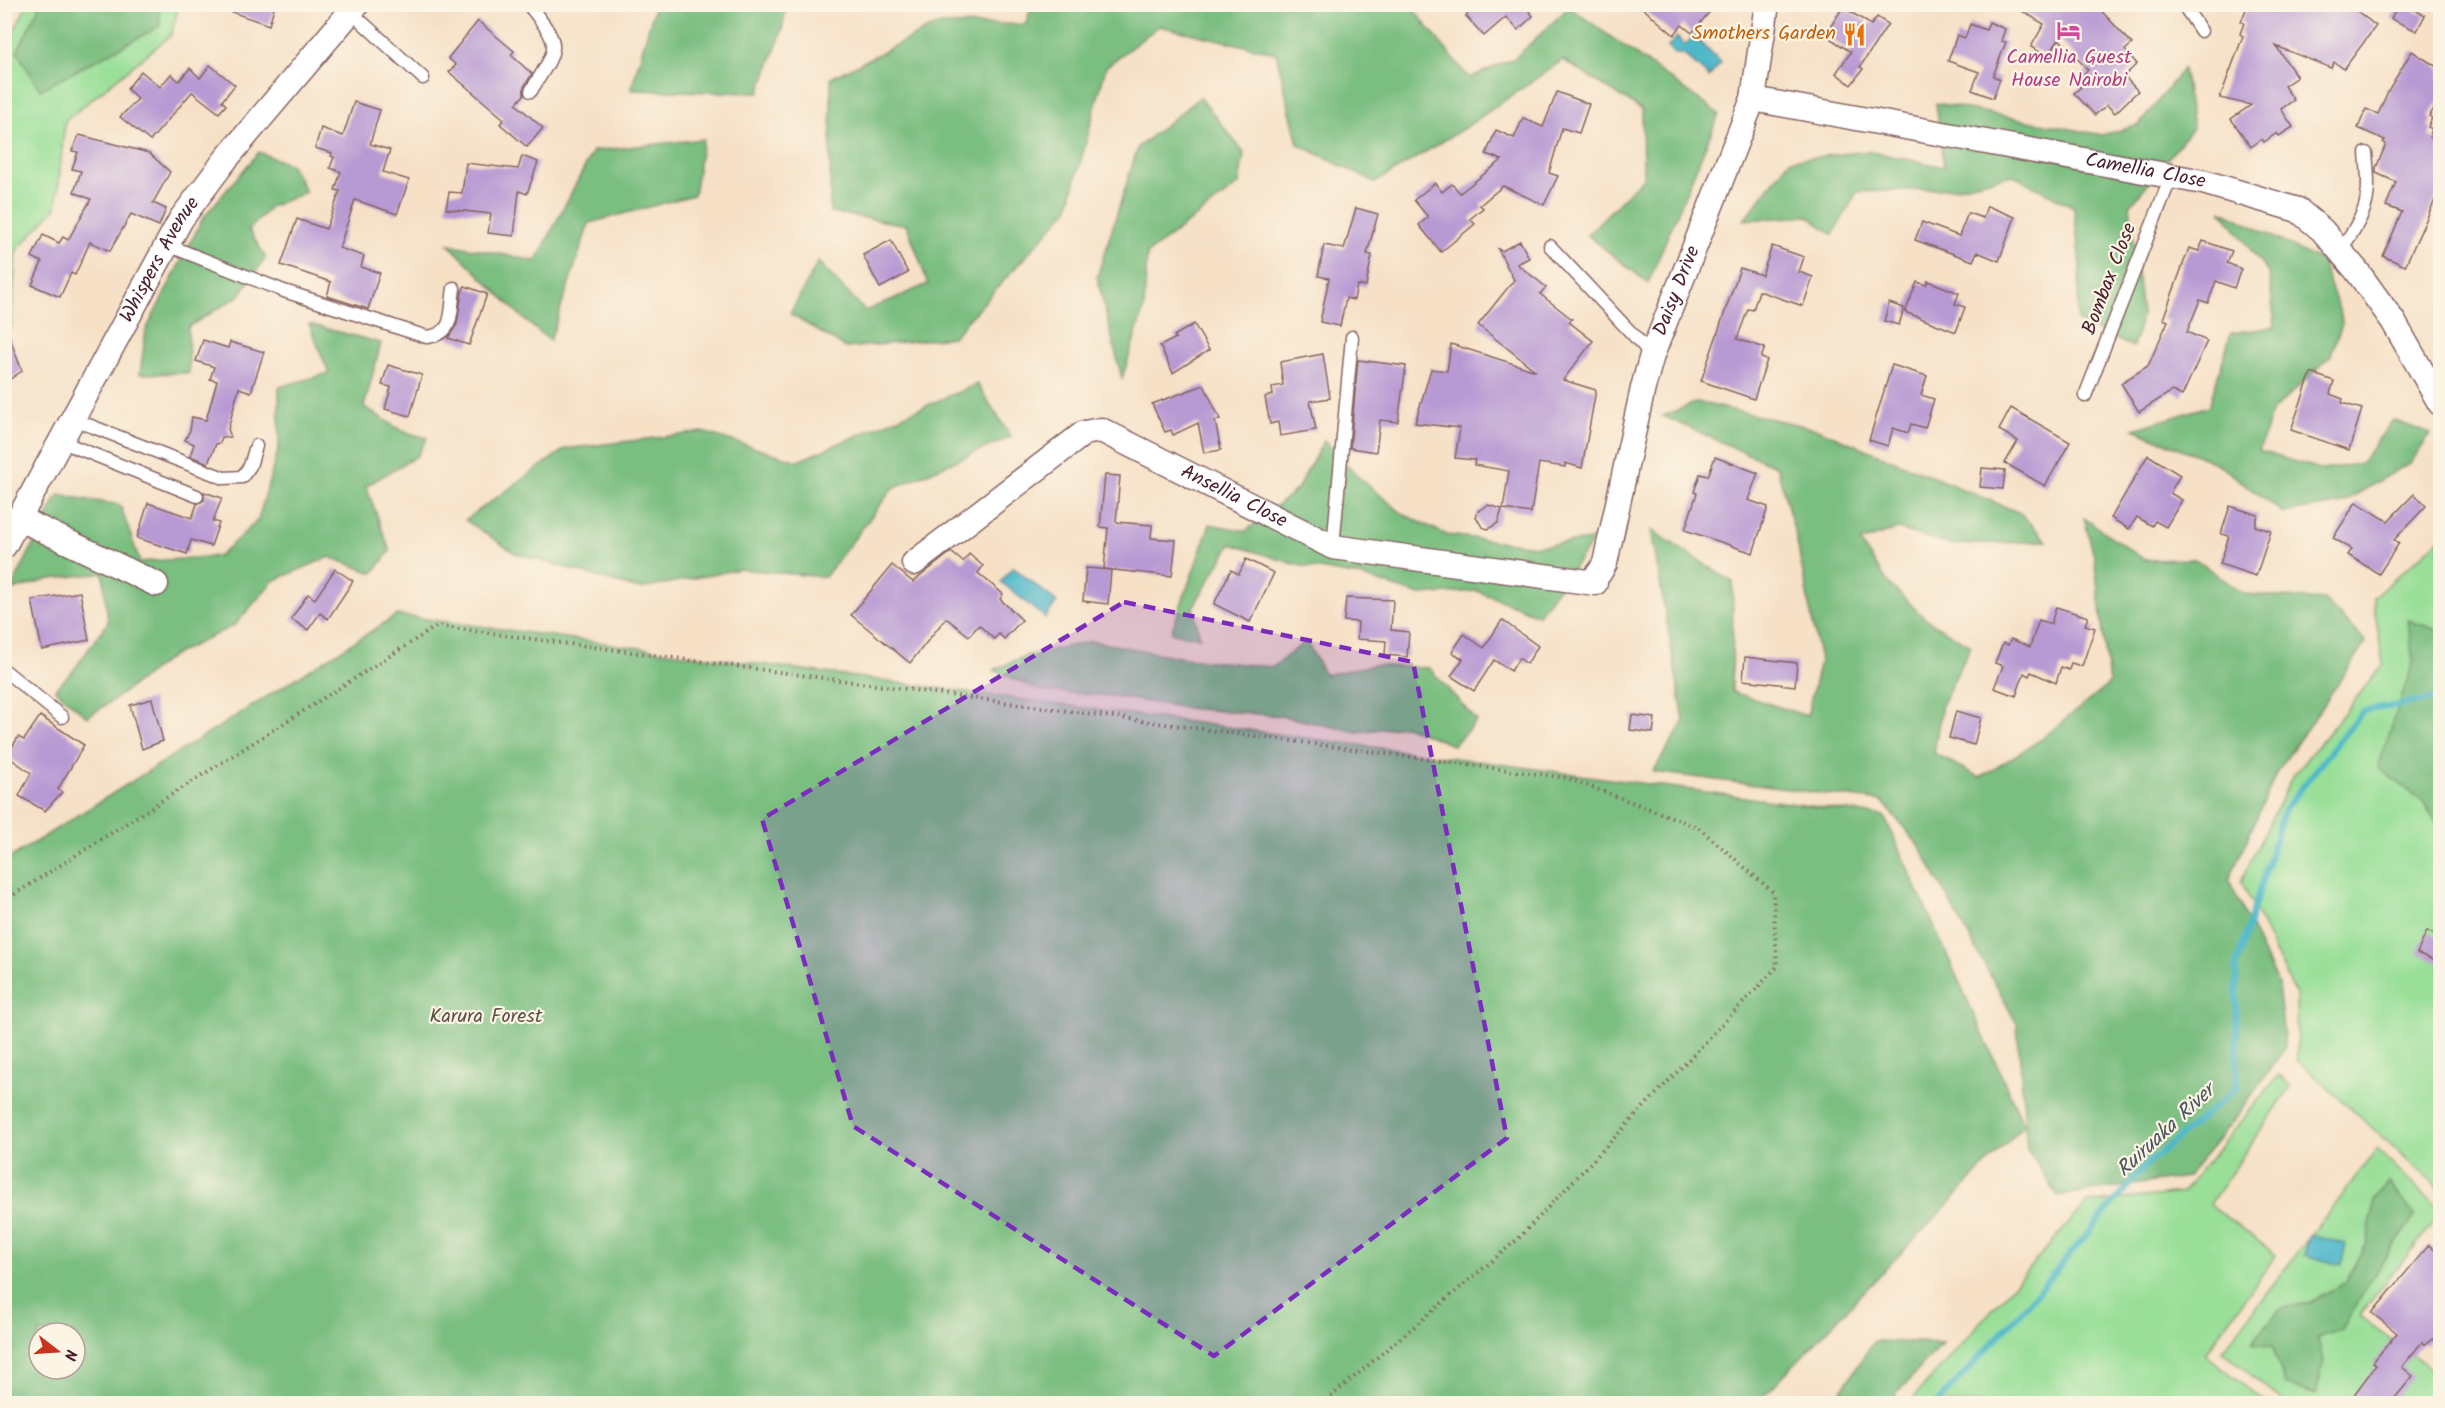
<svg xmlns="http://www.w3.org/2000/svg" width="2445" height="1408" viewBox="0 0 2445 1408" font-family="Kalam,sans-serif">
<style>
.green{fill:#99df98;stroke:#727f62;stroke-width:1.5}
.forest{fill:#7abe80;stroke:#626e56;stroke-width:1.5;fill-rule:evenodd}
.water{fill:#4db8c9;stroke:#4c6c7a;stroke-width:1.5}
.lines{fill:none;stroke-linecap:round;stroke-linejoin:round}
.stream{stroke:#4db8c9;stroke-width:6}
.building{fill:#b799d3}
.lane-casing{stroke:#866362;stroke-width:15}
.street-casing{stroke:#866362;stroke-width:27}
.path{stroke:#866362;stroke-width:4;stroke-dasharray:1.5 4.5;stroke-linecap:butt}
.lane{stroke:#fff;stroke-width:12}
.street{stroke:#fff;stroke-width:24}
.marked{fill:#7b2cbf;fill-opacity:0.2;stroke:#7b2cbf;stroke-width:4.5;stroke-dasharray:12 8;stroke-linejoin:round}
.labels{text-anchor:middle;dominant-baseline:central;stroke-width:4.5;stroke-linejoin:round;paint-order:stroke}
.food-label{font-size:20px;fill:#c56008;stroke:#fcf5e5;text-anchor:end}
.hotel-label{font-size:20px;fill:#b23c85;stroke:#fcf5e5}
.street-label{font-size:20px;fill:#4a1f2b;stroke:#fcf5e5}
.park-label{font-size:20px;fill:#5e4f46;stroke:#fcf5e5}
.water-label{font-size:21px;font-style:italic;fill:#4b5562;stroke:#fcf5e5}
</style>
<rect width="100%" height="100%" fill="#fcf5e5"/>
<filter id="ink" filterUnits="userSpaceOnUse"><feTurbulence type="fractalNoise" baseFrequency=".0167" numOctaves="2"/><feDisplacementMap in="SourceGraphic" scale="12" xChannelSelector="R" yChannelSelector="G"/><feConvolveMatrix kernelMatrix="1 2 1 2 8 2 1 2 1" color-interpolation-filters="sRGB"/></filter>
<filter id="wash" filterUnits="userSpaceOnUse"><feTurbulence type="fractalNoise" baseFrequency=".008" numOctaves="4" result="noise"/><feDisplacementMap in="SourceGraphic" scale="24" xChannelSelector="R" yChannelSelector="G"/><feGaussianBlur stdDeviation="1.35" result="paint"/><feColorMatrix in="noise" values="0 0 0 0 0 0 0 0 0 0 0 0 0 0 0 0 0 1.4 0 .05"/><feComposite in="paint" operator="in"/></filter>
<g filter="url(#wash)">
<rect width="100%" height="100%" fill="#f6e1c7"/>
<g class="green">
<polygon points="27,5 179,5 171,35 65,121 56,208 16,251 11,329 5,332 5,49"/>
<polygon points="2440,539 2440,1189 2297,1060 2296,995 2241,881 2292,777 2383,665 2373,598"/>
<polygon points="2279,1075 2291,1086 2210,1204 2276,1255 2205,1354 2267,1403 1909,1403 2087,1203 2182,1193"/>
<polygon points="2377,1149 2440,1210 2440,1214 2359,1316 2440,1375 2440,1403 2285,1403 2222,1351"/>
</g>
<g class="forest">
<polygon points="40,5 159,5 160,26 40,90 17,52"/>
<polygon points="655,5 786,5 782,31 759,93 631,90"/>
<polygon points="1032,5 1410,5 1469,78 1515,58 1569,7 1719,114 1648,283 1587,235 1643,178 1642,110 1563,60 1466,127 1375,183 1298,144 1276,53 1159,26 1106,67 1068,209 953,337 846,348 790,314 818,262 865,311 928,284 907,225 830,212 831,78 936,25 1026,24"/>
<polygon points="2183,69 2193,127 2130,206 2142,315 2133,347 2077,321 2080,265 2074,207 2012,175 1953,188 1857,192 1833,235 1808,216 1744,220 1790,160 1868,151 1944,167 1936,103 2102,135 2139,125"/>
<polygon points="1200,97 1244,153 1239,184 1147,254 1144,308 1122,379 1097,277 1138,147"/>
<polygon points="703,139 694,195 589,223 550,341 526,321 448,244 536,261 593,151"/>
<polygon points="259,152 291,165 306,192 270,207 249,230 266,258 239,296 188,327 189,373 140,374 146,330 203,218"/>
<polygon points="2221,210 2322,262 2343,321 2330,357 2272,411 2259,451 2323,470 2361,463 2393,420 2431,434 2411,462 2342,503 2283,513 2218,464 2134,429 2209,406 2231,333 2275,327 2269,274"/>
<polygon points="309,324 381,343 364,407 402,431 427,438 417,456 366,486 390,551 373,573 329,557 273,581 235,625 172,656 115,699 87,717 55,689 73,671 108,622 103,573 50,579 10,591 58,495 120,505 140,562 219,556 258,520 279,447 279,387 329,373"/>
<polygon points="977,384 1011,437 893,488 825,577 740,569 639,589 515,553 465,520 565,449 703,432 798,461"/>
<polygon points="1697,402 1817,429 2020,513 2047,541 1952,545 1898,529 1860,542 1889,584 1927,620 1971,646 1942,704 1934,753 1980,778 2040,740 2109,684 2094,556 2084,518 2145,560 2195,559 2244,594 2324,600 2366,642 2277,772 2229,880 2278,985 2285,1047 2241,1111 2187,1177 2058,1196 2027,1149 2017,1024 1920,847 1882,801 1653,772 1684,721 1651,530 1733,582 1732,692 1807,716 1820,661 1796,537 1777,467 1663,416"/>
<polygon points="1324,441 1356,475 1403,514 1447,535 1536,546 1594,540 1538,615 1477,591 1420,595 1360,576 1297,565 1231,544 1193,607 1200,637 1171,633 1210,524 1246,531 1297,489"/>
<path d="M 397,615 L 1884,816 L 2024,1125 L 1757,1403 L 5,1403 L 5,861 ZM 39,1333 L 75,1333 L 75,1369 L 39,1369 Z"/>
<polygon points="2408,620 2440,631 2440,828 2423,801 2378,768 2413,663"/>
<polygon points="1092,641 1190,659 1273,667 1306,641 1325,675 1373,665 1429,668 1477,721 1453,745 1405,726 1357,732 1282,716 1186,708 1112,696 1041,691 994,670 1025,656"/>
<polygon points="2389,1182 2415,1216 2377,1270 2342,1329 2317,1338 2324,1359 2316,1395 2285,1384 2273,1348 2252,1342 2280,1309 2310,1302 2346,1282 2367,1243 2374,1201"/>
<polygon points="1874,1341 1943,1343 1888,1403 1833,1403"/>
</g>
<g class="water">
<polygon points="1698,32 1702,35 1698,40 1721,63 1709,77 1683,54 1674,54 1668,47 1677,37 1685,45"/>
<polygon points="1013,567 1057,602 1045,618 1001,582"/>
<polygon points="2310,1235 2346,1244 2341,1265 2304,1255"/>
</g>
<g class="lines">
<polyline class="stream" points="1936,1404 2020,1313 2145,1166 2237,1088 2236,966 2284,810 2363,711 2440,698"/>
</g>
<g id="blocks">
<g class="building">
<polygon points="217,4 275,4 269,25 217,7"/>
<polygon points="1478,4 1523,4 1533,16 1518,30 1506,17 1484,36 1466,16"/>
<polygon points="1638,4 1716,4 1692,33 1682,25 1674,35"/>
<polygon points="2010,4 2095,4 2132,44 2125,50 2137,64 2124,76 2138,91 2115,113 2107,105 2095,115 2074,93 2081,87 2076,81 2088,70 2059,39 2048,57 2031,47 2044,24"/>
<polygon points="2248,4 2348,4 2376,26 2344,69 2334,62 2331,68 2276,46 2297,77 2284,86 2294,100 2281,109 2293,127 2279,136 2277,133 2264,142 2262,139 2251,147 2231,119 2251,105 2220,98 2243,36 2240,34 2244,23 2241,22"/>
<polygon points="2398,4 2403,4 2425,15 2417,31 2391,19"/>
<polygon points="1843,7 1871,25 1877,17 1888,24 1860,67 1863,69 1851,85 1836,73 1851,52 1825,35"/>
<polygon points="478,21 514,51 511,55 532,74 524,87 524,95 516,104 543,128 527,147 500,124 504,119 449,72 456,65 448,58"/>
<polygon points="1989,22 2005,29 2001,41 2006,42 1993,76 2000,79 1993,98 1972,90 1979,72 1948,61 1957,35 1965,38 1970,24 1986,30"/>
<polygon points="2412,51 2440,69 2440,100 2429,116 2432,118 2428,127 2432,129 2429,137 2440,142 2440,189 2405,266 2383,256 2402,212 2386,206 2396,182 2376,173 2376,168 2386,144 2383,142 2385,140 2358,128 2366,109 2378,114 2389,89"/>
<polygon points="210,65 235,85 222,101 226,105 219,113 192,92 150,141 120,117 138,99 127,89 141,71 160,87 171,74 179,81 190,68 200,78"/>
<polygon points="1557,92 1589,104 1579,133 1562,128 1549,173 1558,176 1544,205 1503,186 1480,205 1483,208 1470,219 1475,224 1441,252 1419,225 1428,217 1414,200 1435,183 1442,192 1452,184 1460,193 1502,160 1486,154 1496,130 1514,138 1523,118 1543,127"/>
<polygon points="354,102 380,110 370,144 390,150 383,172 409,180 397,214 355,200 339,248 364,256 361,267 380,273 368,309 327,296 331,282 281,265 297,219 326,229 340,191 335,190 341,172 330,168 334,157 331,156 332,153 315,148 321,128 343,136"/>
<polygon points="79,135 149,153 170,172 153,203 166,209 159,226 131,214 110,251 90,242 75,275 71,273 60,297 32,285 42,262 32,257 43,235 59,243 63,237 68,240 91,199 74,192 81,171 72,169 78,152 72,151"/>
<polygon points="522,156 538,162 527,194 519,191 514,236 488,233 491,214 446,209 449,192 462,193 466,163 518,169"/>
<polygon points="1987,206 2015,217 1999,261 1977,252 1973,261 1915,240 1922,222 1959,236 1968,213 1983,218"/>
<polygon points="1356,208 1378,214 1367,254 1372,255 1366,286 1357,285 1354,300 1346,298 1340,326 1320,322 1329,278 1318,276 1324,245 1344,249"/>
<polygon points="891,240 908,273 880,288 863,255"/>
<polygon points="1520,241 1529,258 1517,264 1546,287 1540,294 1572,319 1569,322 1593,341 1563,380 1596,390 1582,468 1565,463 1565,467 1539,463 1531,513 1503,509 1509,471 1474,465 1475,460 1455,458 1460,428 1415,423 1431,369 1447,371 1451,344 1536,371 1478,325 1514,280 1498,249 1502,251"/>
<polygon points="2203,241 2232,251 2227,263 2241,269 2234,288 2216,281 2208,303 2200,300 2187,332 2207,341 2182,396 2172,391 2139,412 2121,383 2148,366 2168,321 2163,319 2189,248 2199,251"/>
<polygon points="1772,246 1804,257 1799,272 1813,277 1803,306 1759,291 1753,310 1748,309 1737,339 1765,348 1761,358 1767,360 1754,399 1701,381 1740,268 1762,275"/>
<polygon points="1928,281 1959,293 1955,304 1965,307 1956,332 1905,312 1917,282 1926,285"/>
<polygon points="465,286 487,294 469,345 448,338 457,324 462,292"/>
<polygon points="1889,303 1904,308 1899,325 1884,321"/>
<polygon points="1194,324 1209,350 1173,373 1160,346 1176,338 1174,336"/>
<polygon points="6,328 22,371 4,383 4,329"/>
<polygon points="203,340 228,348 230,342 264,352 251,392 239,388 228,429 231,437 222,437 220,443 216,444 208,463 190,456 194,444 185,440 190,430 192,417 206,420 217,381 210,379 214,367 196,361"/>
<polygon points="1323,354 1330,398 1310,401 1316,430 1280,436 1278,422 1270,424 1265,397 1273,395 1272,387 1283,385 1280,362"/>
<polygon points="1358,360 1406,366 1398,422 1380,420 1376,452 1350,448"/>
<polygon points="388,365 422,375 410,416 385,409 391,387 382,385"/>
<polygon points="1892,365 1927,376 1921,395 1934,399 1925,428 1911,424 1908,433 1893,428 1888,446 1869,440"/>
<polygon points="2311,373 2334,381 2330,394 2343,399 2342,403 2362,409 2349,450 2291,430"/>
<polygon points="1204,385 1220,419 1215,421 1221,450 1204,453 1198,423 1173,435 1171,430 1165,432 1152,404"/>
<polygon points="2011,408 2070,442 2045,486 2005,463 2018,441 1999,430"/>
<polygon points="2148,455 2180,475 2170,493 2182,500 2166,527 2155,521 2152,526 2137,517 2129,529 2111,518"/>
<polygon points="1715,457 1758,473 1748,500 1768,507 1753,553 1685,530 1697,493 1694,492 1700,474 1708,476"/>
<polygon points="1982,468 2005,470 2003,489 1980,487"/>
<polygon points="1105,475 1120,476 1116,522 1152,525 1151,538 1176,540 1172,576 1104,569 1108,528 1100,527"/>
<polygon points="204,492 222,498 213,521 219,523 211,546 191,540 187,554 137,538 148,503 192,518 197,504 204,500"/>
<polygon points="2414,494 2426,506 2394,540 2399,543 2379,574 2348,555 2352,549 2333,538 2356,502 2388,521"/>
<polygon points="1488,505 1502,509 1498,523 1488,529 1482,527 1476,517 1478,511"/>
<polygon points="2230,506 2258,515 2255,526 2271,531 2256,576 2220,564 2229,536 2221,534"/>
<polygon points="951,552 963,562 969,554 983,566 978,573 1003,594 1000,599 1022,620 1004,639 999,634 994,639 979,625 969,636 946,618 910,663 851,615 892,565 913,582"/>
<polygon points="1246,559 1274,573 1250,622 1214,604 1231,570 1239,574"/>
<polygon points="1086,568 1111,570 1108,604 1083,601"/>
<polygon points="335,569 353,581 328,619 320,613 308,630 291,619 308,594 315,599"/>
<polygon points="80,592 89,640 42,650 32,600"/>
<polygon points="1346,598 1393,600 1391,630 1409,632 1407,657 1385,655 1386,641 1357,639 1358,622 1344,621"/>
<polygon points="2056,607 2088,617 2085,625 2095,628 2082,666 2071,663 2069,670 2061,667 2056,683 2031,672 2029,676 2024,673 2016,696 1994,688 2003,666 1995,663 2003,643 2008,645 2011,639 2030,647 2039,620 2051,624"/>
<polygon points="1502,620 1538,646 1527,664 1519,658 1511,671 1494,660 1474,691 1451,676 1463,659 1452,652 1464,634 1484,648"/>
<polygon points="1745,657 1797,663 1795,686 1743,680"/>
<polygon points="152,699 163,741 142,749 130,705"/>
<polygon points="1956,711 1981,718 1974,745 1949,738"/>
<polygon points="1632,715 1655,718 1653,733 1630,730"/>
<polygon points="40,716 84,745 58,789 62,792 45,811 19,796 31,773 7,756 18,737 24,740"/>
<polygon points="2427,931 2440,937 2440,963 2417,953"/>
<polygon points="2429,1245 2440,1255 2440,1345 2433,1339 2425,1344 2422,1342 2402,1367 2413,1376 2390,1404 2347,1404 2376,1365 2373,1362 2397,1333 2372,1313"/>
</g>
</g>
</g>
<g filter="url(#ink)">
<use href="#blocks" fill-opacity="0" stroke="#866362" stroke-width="1.5"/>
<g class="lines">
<defs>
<g id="lane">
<path d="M 528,4 C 563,48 559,45 531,91"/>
<polyline points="2183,4 2201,31"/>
<polyline points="351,12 423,78"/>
<path d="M 167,245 L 284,291 L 427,337 C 455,334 450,313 454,288"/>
<polyline points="1550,246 1652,355"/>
<path d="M 2340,251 C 2368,209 2371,203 2366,153"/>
<polyline points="2085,396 2171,177"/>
<polyline points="73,419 224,478 242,477 250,466 256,446"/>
<polyline points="60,441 197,496"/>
<polyline points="1333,547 1352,337"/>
<polyline points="4,670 62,717"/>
</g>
<g id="street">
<path id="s1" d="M 1753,99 L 2203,182 L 2298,210 L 2322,230 L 2357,271 L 2393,321 L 2440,403"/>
<polyline points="20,519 156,584"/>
<path id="s2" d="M 4,546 L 181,219 L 226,159 L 357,4"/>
<path id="s3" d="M 914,563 L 1084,433 L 1101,430 L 1333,547 L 1595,583 L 1593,580 L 1600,572 L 1605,563 L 1643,388 L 1652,355 L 1753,99 L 1767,4"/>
</g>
</defs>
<use href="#lane" class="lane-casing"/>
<use href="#street" class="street-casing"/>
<polyline class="path" points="4,901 437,626 1567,778 1698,827 1773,892 1777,967 1518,1239 1322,1404"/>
<use href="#lane" class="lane"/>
<use href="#street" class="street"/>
</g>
</g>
<path class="marked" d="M 1124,602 L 1413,662 L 1507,1138 L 1214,1356 L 853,1126 L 762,819 Z"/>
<defs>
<symbol id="hotel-bare" viewBox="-9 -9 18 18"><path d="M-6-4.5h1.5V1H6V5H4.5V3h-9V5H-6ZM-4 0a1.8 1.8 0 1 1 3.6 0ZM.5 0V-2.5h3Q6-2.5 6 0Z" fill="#d1479c" stroke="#fcf5e5" stroke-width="2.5" paint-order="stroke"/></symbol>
<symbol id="restaurant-bare" viewBox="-9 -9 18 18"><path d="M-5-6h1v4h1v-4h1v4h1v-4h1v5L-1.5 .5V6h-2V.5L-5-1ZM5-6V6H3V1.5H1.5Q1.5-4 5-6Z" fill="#e8710a" stroke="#fcf5e5" stroke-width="2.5" paint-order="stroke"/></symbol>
</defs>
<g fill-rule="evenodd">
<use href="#hotel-bare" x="2052" y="14" width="33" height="33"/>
<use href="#restaurant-bare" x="1838" y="18" width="33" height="33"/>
</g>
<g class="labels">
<g class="food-label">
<text x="1836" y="34">Smothers Garden</text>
</g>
<g class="hotel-label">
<text x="2069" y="58">Camellia Guest<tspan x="2069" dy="23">House Nairobi</tspan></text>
</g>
<g class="street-label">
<text stroke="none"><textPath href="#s1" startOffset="399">Camellia Close</textPath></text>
<text stroke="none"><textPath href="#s2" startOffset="326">Whispers Avenue</textPath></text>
<text transform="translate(2110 279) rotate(-69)">Bombax Close</text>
<text stroke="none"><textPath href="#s3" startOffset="1062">Daisy Drive</textPath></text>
<text stroke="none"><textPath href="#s3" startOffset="380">Ansellia Close</textPath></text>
</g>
<g class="park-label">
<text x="486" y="1017">Karura Forest</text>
</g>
<g class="water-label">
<text transform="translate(2166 1131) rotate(-43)">Ruiruaka River</text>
</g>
</g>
<rect width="2445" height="1408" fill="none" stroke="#fcf5e5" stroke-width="24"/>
<g transform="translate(57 1351) rotate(107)"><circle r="28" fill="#fcf5e5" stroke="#b59f9b" stroke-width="1.5"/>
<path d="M0-4.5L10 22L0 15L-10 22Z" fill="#c8321e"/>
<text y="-9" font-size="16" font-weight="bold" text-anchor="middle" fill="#4a1f2b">N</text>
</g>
</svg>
